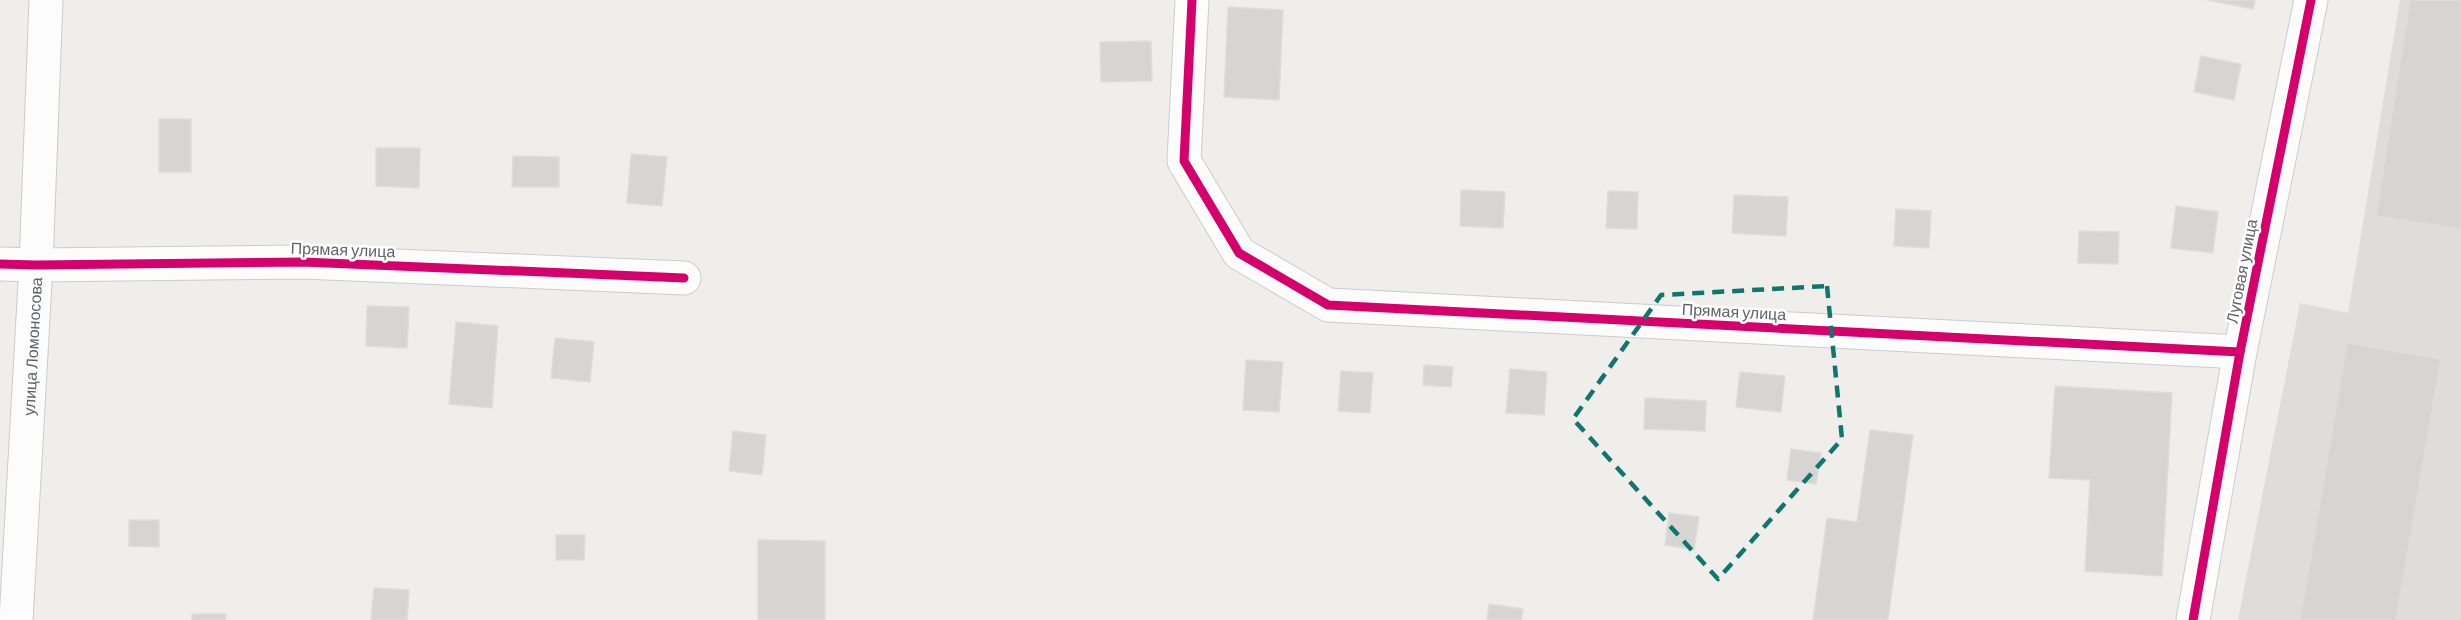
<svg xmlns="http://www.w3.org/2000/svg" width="2461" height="620" viewBox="0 0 2461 620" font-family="Barlow,sans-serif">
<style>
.industrial{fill:#dfddda}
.building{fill:#d6d5d3;stroke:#deddd9;stroke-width:1.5}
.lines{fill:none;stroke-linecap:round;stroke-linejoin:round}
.street-casing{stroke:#cbcccc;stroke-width:35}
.street{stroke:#fdfcfc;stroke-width:33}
.cycleway-casing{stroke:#fff;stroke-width:13}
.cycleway{stroke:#d6006c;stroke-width:9}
.marked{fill:none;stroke:#0f766e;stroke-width:4.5;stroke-dasharray:12 8;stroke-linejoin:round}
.labels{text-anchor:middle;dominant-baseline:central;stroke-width:5;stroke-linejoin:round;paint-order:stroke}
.street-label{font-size:16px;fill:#5f6368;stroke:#fff}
</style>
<rect width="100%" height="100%" fill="#efeeea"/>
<polygon class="industrial" points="2400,0 2461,0 2461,620 2238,620 2300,303 2348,313"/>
<g class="building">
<polygon points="2207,0 2255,0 2253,9"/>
<polygon points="2410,0 2461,0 2461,229 2376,216"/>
<polygon points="1228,7 1283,10 1279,100 1224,97"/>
<polygon points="1151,41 1152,81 1101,82 1100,42"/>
<polygon points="2201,56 2241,64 2234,100 2194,92"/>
<rect x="159" y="119" width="32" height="53"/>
<polygon points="376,148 420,148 419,188 376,186"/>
<polygon points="631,154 667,157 662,206 627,203"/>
<polygon points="513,156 559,157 559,187 512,187"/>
<polygon points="1461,190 1505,192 1503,228 1460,226"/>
<polygon points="1608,191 1638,192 1637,229 1606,228"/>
<polygon points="1734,195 1788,197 1786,236 1732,233"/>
<polygon points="2176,206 2218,212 2213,253 2171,248"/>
<polygon points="1896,209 1931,211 1929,248 1894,246"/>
<polygon points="2079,231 2119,232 2118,264 2078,263"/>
<polygon points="367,306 409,307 407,348 366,346"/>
<polygon points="456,322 498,326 492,408 449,404"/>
<polygon points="555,338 594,342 590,382 551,378"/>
<polygon points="2347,343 2441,359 2396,620 2300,620"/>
<polygon points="1246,360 1283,362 1279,412 1243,410"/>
<polygon points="1424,365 1453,367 1451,387 1423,385"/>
<polygon points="1510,369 1547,372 1544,415 1506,413"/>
<polygon points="1341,371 1373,373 1370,413 1338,411"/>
<polygon points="1740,372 1785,376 1781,412 1736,407"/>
<polygon points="2055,386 2172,393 2162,576 2085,571 2090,480 2049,478"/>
<polygon points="1645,398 1706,401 1705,431 1644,429"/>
<polygon points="1870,430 1913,435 1888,620 1813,620 1827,518 1857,522"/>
<polygon points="733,431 766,435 762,475 729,471"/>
<polygon points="1791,449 1821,453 1816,484 1787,480"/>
<polygon points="1669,513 1699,517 1694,550 1665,545"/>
<polygon points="129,520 159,520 159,547 129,546"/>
<polygon points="556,535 585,535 584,560 556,560"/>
<polygon points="758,540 825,541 825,620 758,620"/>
<polygon points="374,588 409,590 407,620 371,620"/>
<polygon points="1489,604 1523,609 1521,620 1487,620"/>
<polygon points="192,614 226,614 225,620 192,620"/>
</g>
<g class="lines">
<defs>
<g id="street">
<polyline points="1192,0 1184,161 1239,253 1328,305 2240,352"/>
<polyline points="0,264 36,265 303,262 684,278"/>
<path id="s1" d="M 16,620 L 36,265 L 46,0"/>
<polyline points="2193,620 2240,352 2311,0"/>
</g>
</defs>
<use href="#street" class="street-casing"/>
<use href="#street" class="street"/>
<defs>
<g id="cycleway">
<polyline points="1192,0 1184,161 1239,253 1328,305 2240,352"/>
<polyline points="0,264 36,265 303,262 684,278"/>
<polyline points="2193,620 2240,352 2311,0"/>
</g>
</defs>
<use href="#cycleway" class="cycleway-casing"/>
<use href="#cycleway" class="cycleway"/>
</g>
<path class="marked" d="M 1827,286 L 1842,439 L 1718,579 L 1573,419 L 1661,295 Z"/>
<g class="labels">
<g class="street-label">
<text transform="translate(343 249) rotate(2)">Прямая улица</text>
<text transform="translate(2241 271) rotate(-79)">Луговая улица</text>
<text transform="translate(1734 311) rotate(3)">Прямая улица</text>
<text stroke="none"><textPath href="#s1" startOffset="274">улица Ломоносова</textPath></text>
</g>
</g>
</svg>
